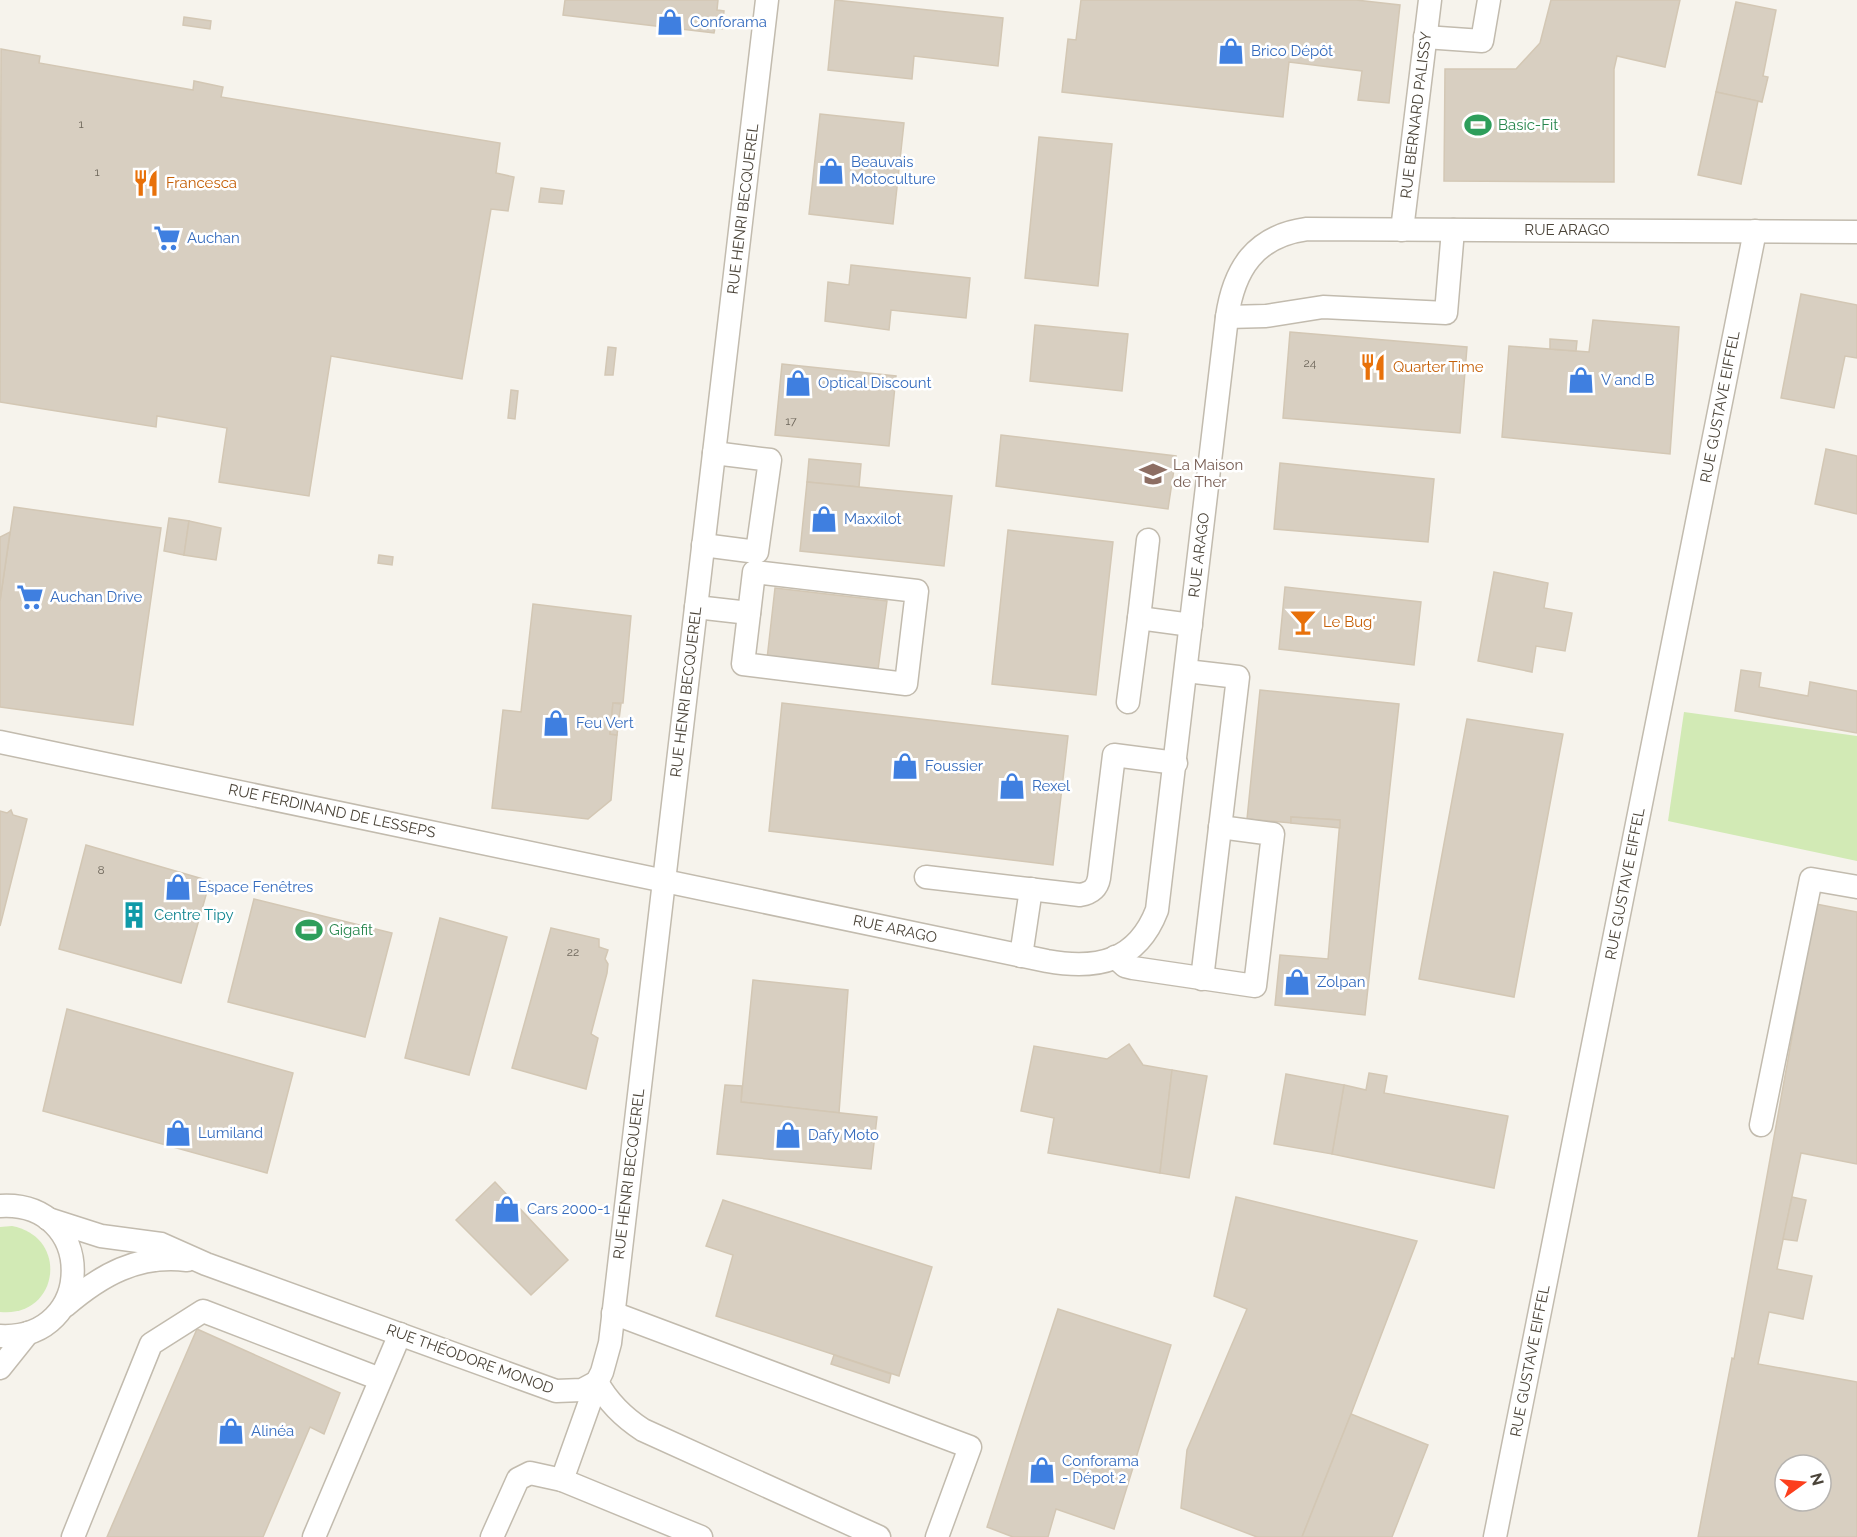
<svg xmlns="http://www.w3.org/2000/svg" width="1857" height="1537" viewBox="0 0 1857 1537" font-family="Raleway,sans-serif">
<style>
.green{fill:#d2eab5}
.building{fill:#d8cfc1;stroke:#d3c7b4;stroke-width:1.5;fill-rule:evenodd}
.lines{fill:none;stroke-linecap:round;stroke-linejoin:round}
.minor-casing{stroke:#c2bbae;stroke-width:25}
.minor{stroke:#fff;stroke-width:22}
.labels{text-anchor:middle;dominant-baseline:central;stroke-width:5;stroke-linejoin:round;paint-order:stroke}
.number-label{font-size:12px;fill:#6e675b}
.shop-label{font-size:15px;fill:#366cbe;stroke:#fff;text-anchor:start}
.street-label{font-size:15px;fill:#4b4439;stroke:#fff}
.leisure-label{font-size:15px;fill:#27864d;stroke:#fff;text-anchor:start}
.food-label{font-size:15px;fill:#c56008;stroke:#fff;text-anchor:start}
.education-label{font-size:15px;fill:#785e54;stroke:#fff;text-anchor:start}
.culture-label{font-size:15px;fill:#0d838f;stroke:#fff;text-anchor:start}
</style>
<rect width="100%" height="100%" fill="#f6f3ec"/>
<g class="green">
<polygon points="1684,712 1857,736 1857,861 1668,821"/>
<path d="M 12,1226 C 70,1237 59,1318 0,1312 L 0,1227 Z"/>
</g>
<g class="building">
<polygon points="565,0 718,0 717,10 724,11 722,29 715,28 714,33 563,15"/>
<polygon points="835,0 1003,18 998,66 914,56 912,79 828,70"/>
<polygon points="1081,0 1356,0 1400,5 1389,103 1358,100 1362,71 1289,62 1283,117 1062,92 1068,39 1076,40"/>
<polygon points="1551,0 1680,0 1665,67 1617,56 1614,69 1614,182 1444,181 1445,69 1516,69 1540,43"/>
<polygon points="1736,2 1776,10 1763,76 1768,77 1762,102 1716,92"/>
<polygon points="184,17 211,21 210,29 183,25"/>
<polygon points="1,49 40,56 39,63 193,90 194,81 223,87 221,97 500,143 496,173 514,177 508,211 491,209 462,379 331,356 309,496 219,482 227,428 157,416 156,427 0,402"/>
<polygon points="1716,92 1758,101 1741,184 1698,175"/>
<polygon points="820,114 904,123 893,224 809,214"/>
<polygon points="1039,137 1112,144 1098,286 1025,278"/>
<polygon points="541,188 564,191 562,204 539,202"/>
<polygon points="851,265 970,278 966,318 891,310 889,330 825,321 828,282 849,285"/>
<polygon points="1801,294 1857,305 1857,358 1845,356 1834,408 1781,398"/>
<polygon points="1593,320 1679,327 1670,454 1502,437 1509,346 1589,352"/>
<polygon points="1035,325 1128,334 1122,391 1030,381"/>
<polygon points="1290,332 1467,347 1460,433 1283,418"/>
<polygon points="1550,339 1577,341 1576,351 1550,349"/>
<polygon points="608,347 616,348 613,375 605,375"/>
<polygon points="782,364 896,376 889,446 775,435"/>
<polygon points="511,390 518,391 515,419 508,418"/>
<polygon points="1001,435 1176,456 1168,509 996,486"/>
<polygon points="1826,449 1857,456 1857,514 1815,504"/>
<polygon points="809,459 861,464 859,487 807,482"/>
<polygon points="1280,463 1434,479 1428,542 1274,529"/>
<polygon points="807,482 952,496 944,566 800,551"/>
<polygon points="14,507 161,528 133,725 0,707 0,601"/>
<polygon points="169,518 189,521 184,555 164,551"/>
<polygon points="189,521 221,528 216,560 184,555"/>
<polygon points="1008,530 1113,542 1096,695 992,684"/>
<polygon points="10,532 0,601 0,537"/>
<polygon points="379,555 393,557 392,565 378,563"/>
<polygon points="1494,572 1548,583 1544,608 1572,613 1565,651 1536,646 1532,672 1478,661"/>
<polygon points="1285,587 1421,602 1414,665 1279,649"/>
<polygon points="775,588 887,601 878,670 767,659"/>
<polygon points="533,604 631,616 623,703 613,703 610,734 617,735 611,800 588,819 492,808 503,710 521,712"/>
<polygon points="1741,670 1761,673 1759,687 1808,696 1810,682 1857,691 1857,733 1735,711"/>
<polygon points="1260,690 1399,704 1365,1015 1275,1005 1280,955 1328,959 1340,820 1291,817 1291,823 1247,819"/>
<polygon points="613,703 621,704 617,735 610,734"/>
<polygon points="782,703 1068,736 1053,865 769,831"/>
<polygon points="1467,719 1563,734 1514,997 1419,979"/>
<polygon points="11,810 13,815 27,819 0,926 0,811 7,813"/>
<polygon points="1291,817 1340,820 1340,828 1291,823"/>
<polygon points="86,845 210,881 181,983 59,949"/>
<polygon points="254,899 392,933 365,1037 228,1002"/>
<path d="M 1816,904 L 1857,912 L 1857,1164 L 1801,1153 L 1777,1269 L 1812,1276 L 1803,1319 L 1769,1312 L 1758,1364 L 1857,1382 L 1857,1537 L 1698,1537 L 1732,1358 L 1734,1359 ZM 1785,1465 L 1821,1465 L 1821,1501 L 1785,1501 Z"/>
<polygon points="440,918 507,937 469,1075 405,1058"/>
<polygon points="551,928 599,939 599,947 608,950 605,959 608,964 607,973 591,1034 598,1038 586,1089 512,1068"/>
<polygon points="753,980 848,990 839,1113 741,1102"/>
<polygon points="67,1009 293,1073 267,1173 43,1111"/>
<polygon points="1129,1044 1143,1065 1172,1070 1160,1173 1048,1153 1054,1118 1021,1111 1034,1046 1107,1059"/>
<polygon points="1172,1070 1207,1076 1189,1178 1160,1173"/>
<polygon points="1369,1073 1387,1076 1384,1093 1508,1116 1494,1188 1332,1154 1344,1085 1366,1090"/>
<polygon points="1286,1074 1344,1085 1332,1154 1274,1144"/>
<polygon points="725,1085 742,1086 741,1102 877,1117 871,1169 717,1154"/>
<polygon points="495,1182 568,1260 531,1295 456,1220"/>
<polygon points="1236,1197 1417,1241 1351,1414 1302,1537 1257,1537 1181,1508 1187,1450 1247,1309 1214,1296"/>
<polygon points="1792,1197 1806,1200 1797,1241 1783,1239"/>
<polygon points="723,1200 932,1267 899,1376 716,1316 733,1255 706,1246"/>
<polygon points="1058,1309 1171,1345 1114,1529 1056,1509 1048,1537 1013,1537 987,1527"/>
<polygon points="197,1329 340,1393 324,1434 310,1427 263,1537 107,1537"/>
<polygon points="834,1355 891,1374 889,1383 831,1364"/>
<polygon points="1351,1414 1428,1445 1392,1537 1302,1537"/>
</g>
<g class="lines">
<defs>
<g id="minor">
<polyline points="1425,37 1482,41 1489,0"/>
<polyline points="1402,230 1430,0"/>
<polyline points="1227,317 1266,316 1323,307 1446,313 1453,230"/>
<polyline points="703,545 757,552 770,460 714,453"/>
<polygon points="754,572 917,591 906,684 743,664"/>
<polyline points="696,607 749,613"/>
<polyline points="1139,618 1148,540"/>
<polyline points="1186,671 1238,677 1202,979"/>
<polyline points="1128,702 1139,618 1191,625"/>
<path d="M 0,742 L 1047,961 C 1097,970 1137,962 1157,910 L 1227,317 C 1234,269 1255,236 1307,229 L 1857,232"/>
<path d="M 926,877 L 1080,895 C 1091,893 1097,889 1099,878 L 1114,755 L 1176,763"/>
<polyline points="1021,956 1031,889"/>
<polyline points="1115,957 1125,966 1133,968 1255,986 1273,834 1220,827"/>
<polyline points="1761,1125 1811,879 1857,887"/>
<path d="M 0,1206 C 97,1200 97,1341 0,1336"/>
<path d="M 48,1219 L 101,1236 L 161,1244 L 206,1264 L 556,1391 L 582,1390 L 597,1382 C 608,1402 623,1417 643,1430 L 879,1537"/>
<path d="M 65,1306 C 101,1275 138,1254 187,1260"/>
<polyline points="613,1313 970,1447 937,1537"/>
<polyline points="0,1368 28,1333"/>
<polyline points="73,1537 151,1344 203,1311 380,1379"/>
<polyline points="314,1537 400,1334"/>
<polyline points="492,1537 518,1479 530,1473 562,1480"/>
<polyline points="701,1537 562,1480 597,1382 602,1372 610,1343 767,0"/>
<polyline points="1495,1537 1755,231"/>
</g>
</defs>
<use href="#minor" class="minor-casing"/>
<use href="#minor" class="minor"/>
</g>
<defs>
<symbol id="shop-bare" viewBox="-9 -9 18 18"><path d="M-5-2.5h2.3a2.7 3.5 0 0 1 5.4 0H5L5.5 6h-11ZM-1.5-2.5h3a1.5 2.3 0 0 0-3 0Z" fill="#3f7fe0" stroke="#fff" stroke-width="2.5" paint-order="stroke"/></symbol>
<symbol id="stadium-bare" viewBox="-9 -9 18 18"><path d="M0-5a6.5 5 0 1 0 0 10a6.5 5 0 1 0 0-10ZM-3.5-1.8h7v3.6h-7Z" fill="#2e9e5b" stroke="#fff" stroke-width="2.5" paint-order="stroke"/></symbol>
<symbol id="restaurant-bare" viewBox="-9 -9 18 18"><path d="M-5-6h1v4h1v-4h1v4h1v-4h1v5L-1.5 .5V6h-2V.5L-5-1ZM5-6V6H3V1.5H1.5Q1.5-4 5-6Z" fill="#e8710a" stroke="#fff" stroke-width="2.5" paint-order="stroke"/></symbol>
<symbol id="supermarket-bare" viewBox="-9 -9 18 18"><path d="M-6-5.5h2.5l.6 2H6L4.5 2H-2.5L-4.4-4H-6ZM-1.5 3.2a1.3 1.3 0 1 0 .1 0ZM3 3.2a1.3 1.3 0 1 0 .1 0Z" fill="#3f7fe0" stroke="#fff" stroke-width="2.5" paint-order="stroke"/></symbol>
<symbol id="school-bare" viewBox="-9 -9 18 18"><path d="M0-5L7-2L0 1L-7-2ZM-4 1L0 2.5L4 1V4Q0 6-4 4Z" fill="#8d6e63" stroke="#fff" stroke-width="2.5" paint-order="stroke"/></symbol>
<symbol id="bar-bare" viewBox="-9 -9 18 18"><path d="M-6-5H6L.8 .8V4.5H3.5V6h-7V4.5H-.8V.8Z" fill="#e8710a" stroke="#fff" stroke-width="2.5" paint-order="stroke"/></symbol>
<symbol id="building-bare" viewBox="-9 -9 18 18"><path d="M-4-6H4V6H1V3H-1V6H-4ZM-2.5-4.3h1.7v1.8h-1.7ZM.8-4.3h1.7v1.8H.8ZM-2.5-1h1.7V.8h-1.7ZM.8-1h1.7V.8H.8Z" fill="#0f9aa8" stroke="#fff" stroke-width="2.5" paint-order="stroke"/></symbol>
</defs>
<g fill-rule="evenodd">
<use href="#shop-bare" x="651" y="3" width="38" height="38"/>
<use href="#shop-bare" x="1212" y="32" width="38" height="38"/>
<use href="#stadium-bare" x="1459" y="106" width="38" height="38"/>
<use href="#shop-bare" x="812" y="152" width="38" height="38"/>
<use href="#restaurant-bare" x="127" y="164" width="38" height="38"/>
<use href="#supermarket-bare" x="148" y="219" width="38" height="38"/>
<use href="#restaurant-bare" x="1354" y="348" width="38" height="38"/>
<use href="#shop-bare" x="1562" y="361" width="38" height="38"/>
<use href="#shop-bare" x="779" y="364" width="38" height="38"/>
<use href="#school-bare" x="1134" y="455" width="38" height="38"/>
<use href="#shop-bare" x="805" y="500" width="38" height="38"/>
<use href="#supermarket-bare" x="11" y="578" width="38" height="38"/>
<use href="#bar-bare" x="1284" y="603" width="38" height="38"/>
<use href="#shop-bare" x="537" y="704" width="38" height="38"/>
<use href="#shop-bare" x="886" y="747" width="38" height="38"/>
<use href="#shop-bare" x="993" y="767" width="38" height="38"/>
<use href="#shop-bare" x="159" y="868" width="38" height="38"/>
<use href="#building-bare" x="115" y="896" width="38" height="38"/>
<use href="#stadium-bare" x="290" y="911" width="38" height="38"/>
<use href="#shop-bare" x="1278" y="963" width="38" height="38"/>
<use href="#shop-bare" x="159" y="1114" width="38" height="38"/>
<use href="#shop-bare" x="769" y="1116" width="38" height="38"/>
<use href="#shop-bare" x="488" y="1190" width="38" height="38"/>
<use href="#shop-bare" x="212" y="1412" width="38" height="38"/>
<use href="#shop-bare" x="1023" y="1451" width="38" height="38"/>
</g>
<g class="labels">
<g class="number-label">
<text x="81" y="124">1</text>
<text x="97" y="172">1</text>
<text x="1310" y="363">24</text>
<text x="791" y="421">17</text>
<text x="101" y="870">8</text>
<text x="573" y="952">22</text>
</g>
<g class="shop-label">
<text x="690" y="22">Conforama</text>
<text x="1251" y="51">Brico Dépôt</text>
<text x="851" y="162">Beauvais<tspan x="851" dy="17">Motoculture</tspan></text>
<text x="187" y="238">Auchan</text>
<text x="1601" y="380">V and B</text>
<text x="818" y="383">Optical Discount</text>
<text x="844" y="519">Maxxilot</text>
<text x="50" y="597">Auchan Drive</text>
<text x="576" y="723">Feu Vert</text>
<text x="925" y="766">Foussier</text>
<text x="1032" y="786">Rexel</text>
<text x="198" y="887">Espace Fenêtres</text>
<text x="1317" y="982">Zolpan</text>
<text x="198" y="1133">Lumiland</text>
<text x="808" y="1135">Dafy Moto</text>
<text x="527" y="1209">Cars 2000-1</text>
<text x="251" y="1431">Alinéa</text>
<text x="1062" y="1461">Conforama<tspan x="1062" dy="17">- Dépot 2</tspan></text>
</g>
<g class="street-label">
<text transform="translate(1416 115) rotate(-83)">RUE BERNARD PALISSY</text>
<text transform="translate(743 209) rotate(-83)">RUE HENRI BECQUEREL</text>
<text x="1567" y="230">RUE ARAGO</text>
<text transform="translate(1720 407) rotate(-79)">RUE GUSTAVE EIFFEL</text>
<text transform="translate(1199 555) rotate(-83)">RUE ARAGO</text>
<text transform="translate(686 692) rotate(-83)">RUE HENRI BECQUEREL</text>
<text transform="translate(332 811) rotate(12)">RUE FERDINAND DE LESSEPS</text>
<text transform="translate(1625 884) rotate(-79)">RUE GUSTAVE EIFFEL</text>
<text transform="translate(895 929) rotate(12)">RUE ARAGO</text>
<text transform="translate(629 1174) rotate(-83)">RUE HENRI BECQUEREL</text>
<text transform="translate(470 1359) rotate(20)">RUE THÉODORE MONOD</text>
<text transform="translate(1530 1361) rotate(-79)">RUE GUSTAVE EIFFEL</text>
</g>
<g class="leisure-label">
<text x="1498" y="125">Basic-Fit</text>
<text x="329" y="930">Gigafit</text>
</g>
<g class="food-label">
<text x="166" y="183">Francesca</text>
<text x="1393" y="367">Quarter Time</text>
<text x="1323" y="622">Le Bug'</text>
</g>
<g class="education-label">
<text x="1173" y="465">La Maison<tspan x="1173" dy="17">de Ther</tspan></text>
</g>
<g class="culture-label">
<text x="154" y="915">Centre Tipy</text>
</g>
</g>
<g transform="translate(1803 1483) rotate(75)"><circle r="28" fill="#ffffff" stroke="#b7b4b0" stroke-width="1.5"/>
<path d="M0-4.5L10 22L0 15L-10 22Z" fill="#fc3f1d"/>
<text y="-9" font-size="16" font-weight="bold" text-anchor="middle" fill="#4b4439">N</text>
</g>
</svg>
